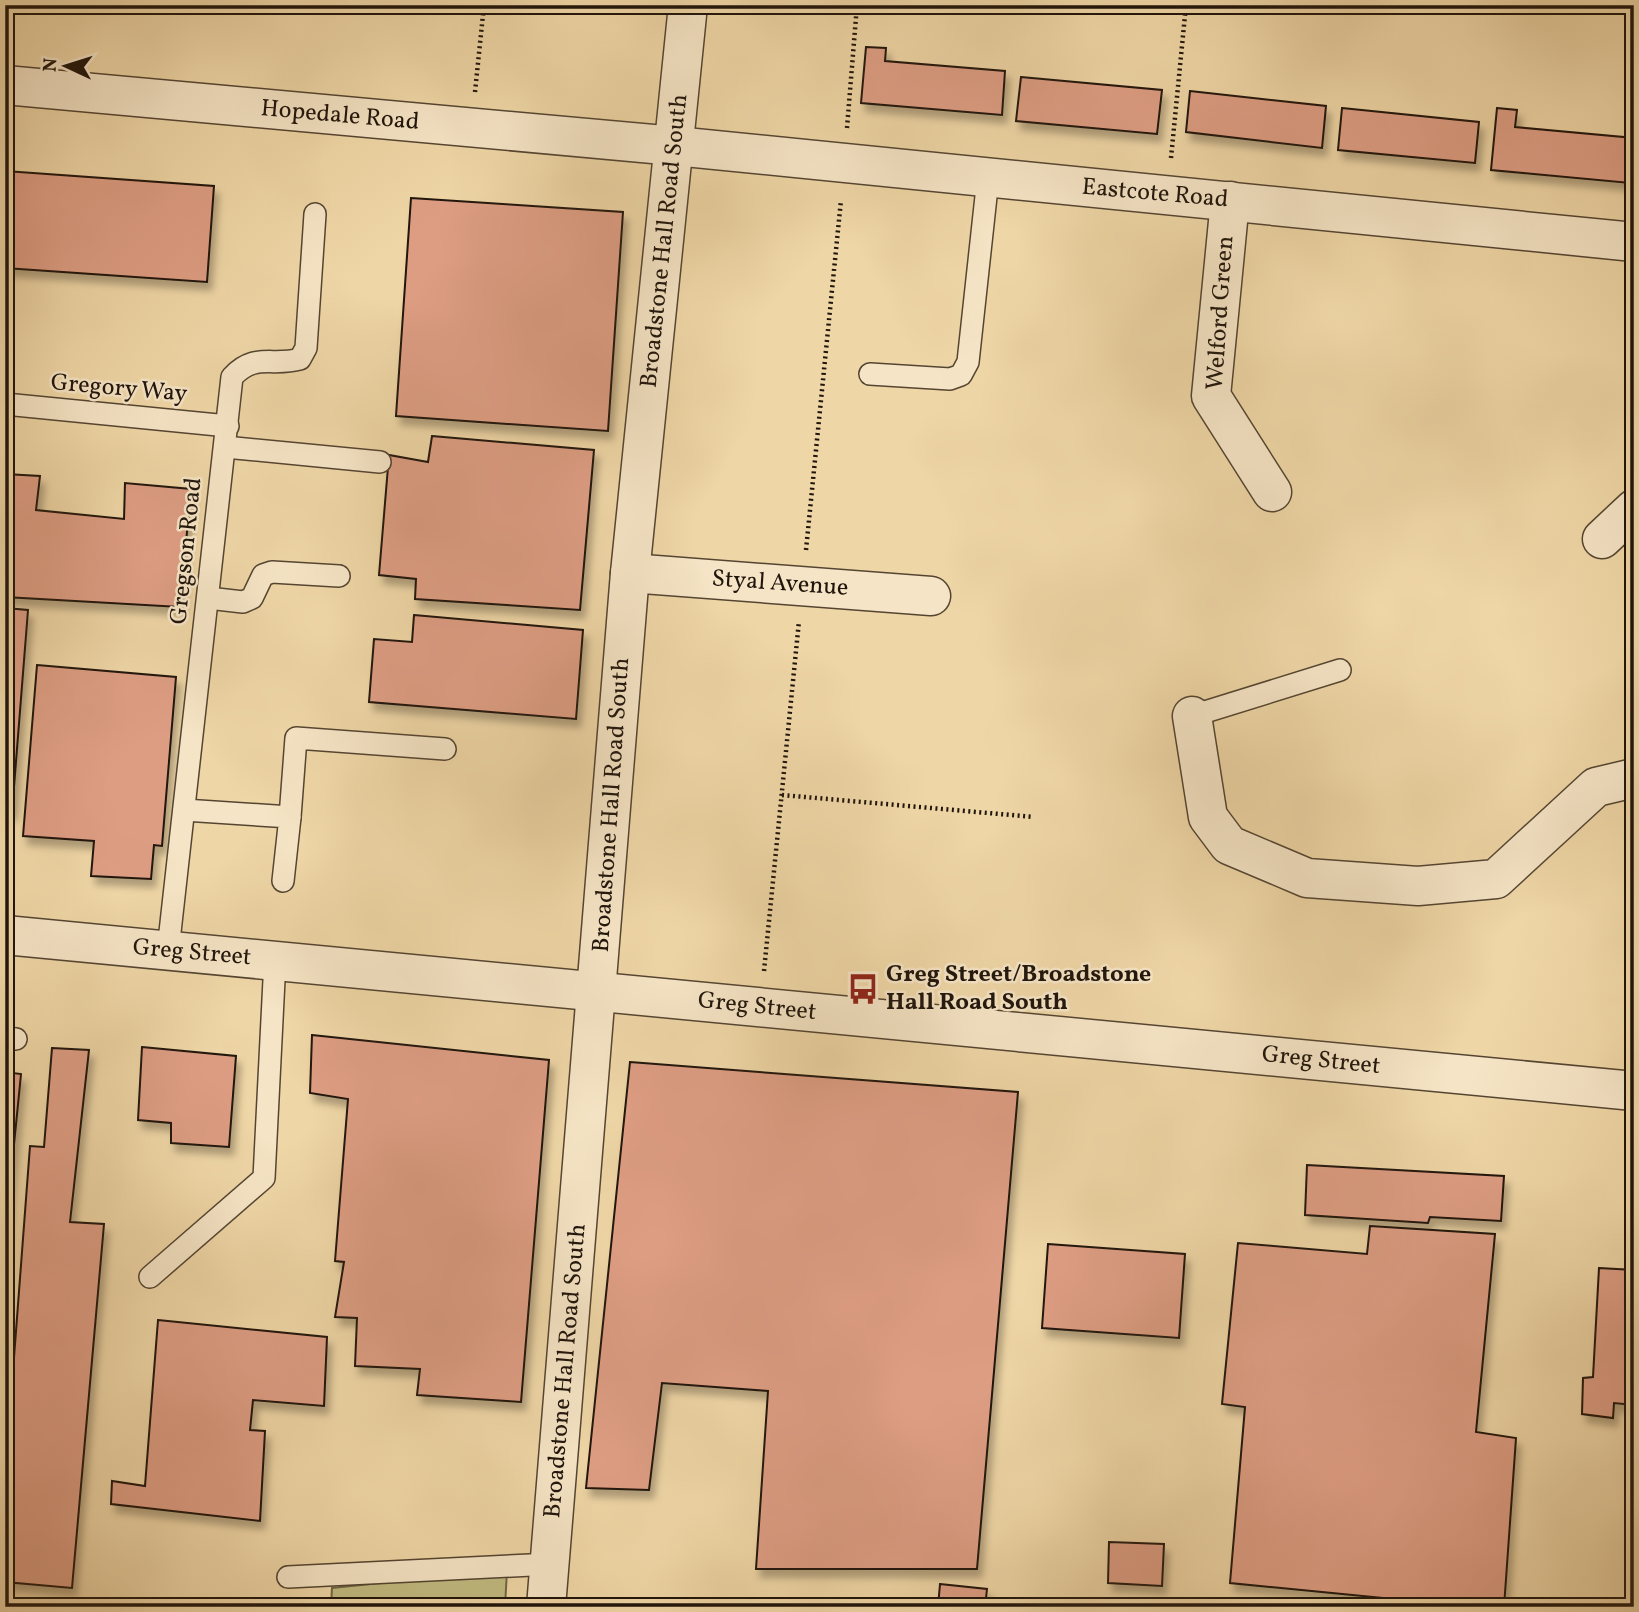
<svg xmlns="http://www.w3.org/2000/svg" width="1639" height="1612" viewBox="0 0 1639 1612" font-family="Vollkorn,serif">
<style>
.green{fill:#c1bb81;stroke:#706846;stroke-width:2}
.building{fill:#dd9d83;stroke:#20150c;stroke-width:2;filter:url(#shadow)}
.lines{fill:none;stroke-linecap:round;stroke-linejoin:round}
.service-casing{stroke:#544532;stroke-width:24}
.minor-casing{stroke:#544532;stroke-width:41}
.path{stroke:#20150c;stroke-width:4.5;stroke-dasharray:2 3.5;stroke-linecap:butt}
.service{stroke:#f5e4c5;stroke-width:21}
.minor{stroke:#f5e4c5;stroke-width:38}
.labels{text-anchor:middle;dominant-baseline:central;stroke-width:5;stroke-linejoin:round;paint-order:stroke}
.street-label{font-size:24px;fill:#20150c;stroke:#f5e4c5}
.poi-label{font-size:24px;font-weight:bold;fill:#20150c;stroke:#f5e4c5;text-anchor:start}
</style>
<defs>
<filter id="shadow"><feDropShadow dx="4.5" dy="8" stdDeviation="3.5" flood-color="#0004"/></filter>
</defs>
<rect width="100%" height="100%" fill="#efd6a6"/>
<filter id="stains"><feTurbulence type="fractalNoise" baseFrequency=".00286" numOctaves="4"/><feColorMatrix values="0 0 0 0 .2 0 0 0 0 .09 0 0 0 0 .02 0 0 0 .5 -.17"/></filter>
<radialGradient id="worn" r=".72"><stop offset=".6" stop-color="#630" stop-opacity="0"/><stop offset="1" stop-color="#630" stop-opacity=".3"/></radialGradient>
<polygon class="green" points="507,1570 505,1607 331,1607 332,1588"/>
<g class="building">
<polygon points="866,47 886,48 885,61 1005,71 1002,115 861,103"/>
<polygon points="1021,77 1162,90 1157,134 1016,121"/>
<polygon points="1190,91 1326,106 1322,148 1186,132"/>
<polygon points="1342,108 1479,122 1475,163 1338,150"/>
<polygon points="1497,108 1517,110 1515,127 1634,138 1630,183 1491,170"/>
<polygon points="5,171 214,186 207,282 5,268"/>
<polygon points="411,198 623,212 608,431 396,416"/>
<polygon points="432,436 594,450 580,610 415,599 416,579 379,575 389,455 428,462"/>
<polygon points="5,474 40,476 36,510 124,519 125,483 191,489 180,607 5,597"/>
<polygon points="5,608 28,610 12,812 5,812"/>
<polygon points="414,615 583,630 576,719 369,702 374,639 412,642"/>
<polygon points="37,665 176,677 162,846 154,845 151,879 91,876 94,841 23,836"/>
<polygon points="312,1035 549,1060 521,1402 417,1395 420,1369 355,1366 357,1318 335,1317 344,1262 335,1261 348,1099 310,1093"/>
<polygon points="142,1047 236,1056 229,1147 171,1143 171,1123 138,1120"/>
<polygon points="52,1048 89,1050 70,1222 104,1224 72,1588 5,1582 5,1383 12,1384 30,1146 44,1147"/>
<polygon points="630,1062 1018,1092 977,1569 756,1569 768,1391 662,1383 649,1490 586,1488"/>
<polygon points="5,1072 21,1074 5,1235"/>
<polygon points="1307,1165 1504,1176 1501,1221 1430,1217 1428,1223 1305,1215"/>
<polygon points="1370,1226 1495,1234 1476,1432 1516,1438 1504,1607 1475,1607 1230,1583 1245,1407 1222,1404 1238,1243 1367,1254"/>
<polygon points="1048,1244 1185,1254 1179,1338 1042,1328"/>
<polygon points="1599,1268 1634,1270 1634,1405 1614,1403 1613,1418 1582,1414 1583,1378 1593,1377"/>
<polygon points="158,1320 327,1337 324,1406 253,1400 250,1430 265,1431 260,1521 111,1504 112,1481 145,1486"/>
<polygon points="1109,1542 1164,1544 1162,1586 1108,1583"/>
<polygon points="940,1584 987,1589 985,1607 938,1607"/>
</g>
<g class="lines">
<defs>
<g id="service">
<polyline points="870,374 950,379 961,375 968,362 988,178"/>
<polyline points="5,404 228,426"/>
<polyline points="225,447 380,462"/>
<polyline points="208,598 243,602 252,598 263,575 272,572 339,576"/>
<polyline points="1192,716 1340,670"/>
<polyline points="184,810 290,817 283,881"/>
<polyline points="290,817 296,738 445,749"/>
<path d="M 168,950 L 232,377 C 255,352 272,367 300,359 L 306,348 L 315,214"/>
<polyline points="5,1038 16,1039"/>
<polyline points="150,1277 264,1178 275,960"/>
<polyline points="288,1577 551,1564"/>
</g>
<g id="minor">
<polyline points="5,85 675,146 1634,242"/>
<polyline points="1230,201 1211,396 1272,492"/>
<polyline points="1602,539 1634,509"/>
<polyline points="630,573 931,596"/>
<polyline points="1192,716 1208,817 1229,845 1307,878 1418,886 1496,879 1596,787 1634,778"/>
<polyline points="5,935 1634,1091"/>
<polyline points="546,1607 630,573 688,5"/>
</g>
</defs>
<use href="#service" class="service-casing"/>
<use href="#minor" class="minor-casing"/>
<g class="path">
<polyline points="1556,5 1634,13"/>
<polyline points="475,92 484,5"/>
<polyline points="847,128 857,5"/>
<polyline points="1171,158 1186,5"/>
<polyline points="806,550 841,200"/>
<polyline points="782,795 1034,817"/>
<polyline points="764,971 799,621"/>
</g>
<use href="#service" class="service"/>
<use href="#minor" class="minor"/>
</g>
<defs>
<symbol id="bus-bare" viewBox="-9 -9 18 18"><path d="M-5-6H5V4H4V6H2V4H-2V6H-4V4H-5ZM-3.5-4V0h7V-4ZM-3.5 1.2v1.5H-2V1.2ZM2 1.2v1.5H3.5V1.2Z" fill="#8f2418" stroke="#f5e4c5" stroke-width="2.5" paint-order="stroke"/></symbol>
</defs>
<g fill-rule="evenodd">
<use href="#bus-bare" x="841" y="967" width="44" height="44"/>
</g>
<g class="labels">
<g class="street-label">
<text transform="translate(340 116) rotate(5)">Hopedale Road</text>
<text transform="translate(1155 194) rotate(5)">Eastcote Road</text>
<text transform="translate(665 241) rotate(-84)">Broadstone Hall Road South</text>
<text transform="translate(1221 313) rotate(-86)">Welford Green</text>
<text transform="translate(119 389) rotate(5)">Gregory Way</text>
<text transform="translate(187 551) rotate(-84)">Gregson Road</text>
<text transform="translate(780 584) rotate(4)">Styal Avenue</text>
<text transform="translate(612 805) rotate(-86)">Broadstone Hall Road South</text>
<text transform="translate(192 953) rotate(5)">Greg Street</text>
<text transform="translate(757 1007) rotate(6)">Greg Street</text>
<text transform="translate(1321 1061) rotate(6)">Greg Street</text>
<text transform="translate(566 1371) rotate(-85)">Broadstone Hall Road South</text>
</g>
<g class="poi-label">
<text x="886" y="975">Greg Street/Broadstone<tspan x="886" dy="28">Hall Road South</tspan></text>
</g>
</g>
<rect width="1639" height="1612" fill="none" stroke="#efd6a6" stroke-width="28"/>
<rect x="7" y="7" width="1625" height="1598" fill="none" stroke="#20150c" stroke-width="3.5"/>
<rect x="14" y="14" width="1611" height="1584" fill="none" stroke="#20150c" stroke-width="2"/>
<g transform="translate(66 66) rotate(274)" stroke="#f5e4c5" stroke-width="5" paint-order="stroke">
<path d="M0-5L12 26L0 18L-12 26Z" fill="#20150c"/>
<text y="-10" font-size="19" font-weight="bold" text-anchor="middle" fill="#20150c">N</text>
</g>
<rect width="100%" height="100%" filter="url(#stains)"/>
<rect width="100%" height="100%" fill="url(#worn)"/>
</svg>
